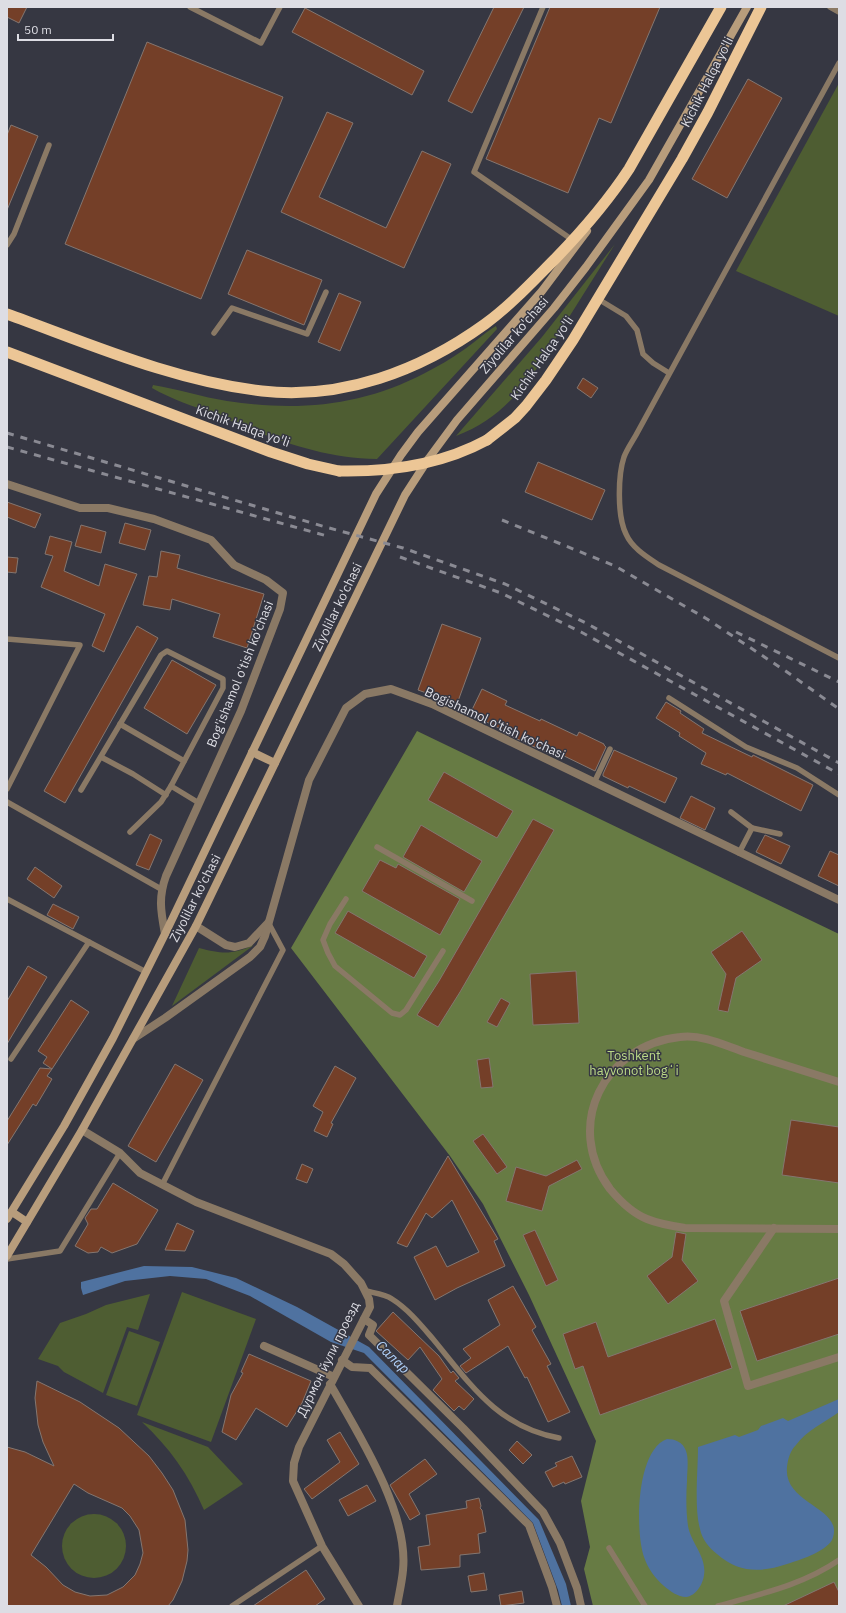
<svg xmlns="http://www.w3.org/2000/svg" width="846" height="1613" viewBox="0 0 846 1613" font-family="'IBM Plex Sans',sans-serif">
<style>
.green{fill:#4e5d32}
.forest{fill:#677b44}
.water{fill:#4f72a0}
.building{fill:#743f28;stroke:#847670;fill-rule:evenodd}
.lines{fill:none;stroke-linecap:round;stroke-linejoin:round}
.service{stroke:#8a7965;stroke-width:5.5}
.pedestrian{stroke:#8a7965;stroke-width:8}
.minor{stroke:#8a7965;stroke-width:8}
.secondary{stroke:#b89d7c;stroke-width:8}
.trunk{stroke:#ecc696;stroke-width:11}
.rail{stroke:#8a8a93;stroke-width:3;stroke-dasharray:7 7;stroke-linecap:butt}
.trunk-bridge{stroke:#ecc696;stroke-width:11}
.labels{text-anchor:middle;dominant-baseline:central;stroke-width:3;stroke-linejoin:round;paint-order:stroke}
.street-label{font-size:13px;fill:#dddde4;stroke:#363742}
.park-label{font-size:13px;fill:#bbd987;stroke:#363742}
.water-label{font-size:14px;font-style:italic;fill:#b1d1fa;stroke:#363742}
</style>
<rect width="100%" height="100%" fill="#363742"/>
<g class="green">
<polygon points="839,83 839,316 736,271"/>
<path d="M 615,244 L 532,376 C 509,404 490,423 456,436 L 542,337 Z"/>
<path d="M 496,326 L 497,329 L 377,459 C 317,458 269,437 214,414 C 193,406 171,399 152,388 L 153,385 C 178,389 202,397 227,401 C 298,412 362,406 425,373 C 438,366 451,359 462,351 C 474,343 484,333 496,326 Z"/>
<path d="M 254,945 L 172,1006 L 199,948 C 223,954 231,955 254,945 Z"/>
<polygon points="182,1292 256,1319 211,1442 137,1415"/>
<polygon points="150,1294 138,1330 127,1327 103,1393 64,1372 58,1366 38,1359 60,1323 86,1314 106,1305"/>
<polygon points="129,1331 160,1342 137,1406 106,1395"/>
<path d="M 142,1422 L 208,1447 L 243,1484 L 204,1510 C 189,1475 169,1447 142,1422 Z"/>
<circle cx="94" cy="1546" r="32"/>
</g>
<polygon class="forest" points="417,731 839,934 839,1606 593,1606 584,1569 590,1547 581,1501 596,1441 529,1295 483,1204 450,1156 291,948"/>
<g class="water">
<polygon points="144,1266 192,1267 236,1278 297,1307 369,1347 539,1520 566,1584 571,1606 562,1606 558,1590 533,1523 364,1353 331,1342 250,1296 206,1279 170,1276 125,1281 83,1295 81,1288 81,1282"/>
<path d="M 839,1399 L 839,1412 C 825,1422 806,1431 796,1445 C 790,1451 788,1459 787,1467 C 783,1505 846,1507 832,1540 C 825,1552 800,1560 787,1564 C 760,1573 739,1573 717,1554 C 709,1548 702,1539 700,1529 C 694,1508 698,1470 698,1447 L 735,1435 L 739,1437 L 758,1430 L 761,1426 L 783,1418 L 788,1421 Z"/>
<path d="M 667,1439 C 675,1439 683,1442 686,1451 C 689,1459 687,1472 687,1481 C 686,1496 686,1511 688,1526 C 691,1543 707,1557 704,1575 C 703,1584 696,1596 686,1597 C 678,1597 670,1591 664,1586 C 655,1578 648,1569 644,1557 C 635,1531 636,1450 667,1439 Z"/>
</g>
<g class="building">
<polygon points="7,7 27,7 19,23 7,17"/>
<polygon points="494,7 524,7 472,113 448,101"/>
<polygon points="550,7 660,7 611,123 599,118 568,193 486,159"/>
<polygon points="305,8 424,71 412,95 292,32"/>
<polygon points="147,42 283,97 201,299 65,244"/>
<polygon points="748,79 782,98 727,198 692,179"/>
<polygon points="327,112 353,123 319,197 386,228 422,151 451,164 404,268 281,212"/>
<polygon points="11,125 38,136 7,210 7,135"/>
<polygon points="247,250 322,280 304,325 228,294"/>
<polygon points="339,293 361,302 340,351 318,342"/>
<polygon points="583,378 598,388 591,398 577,388"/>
<polygon points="538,462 605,490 592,520 525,492"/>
<polygon points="7,502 41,514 35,528 7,517"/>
<polygon points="125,523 151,530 145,550 119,543"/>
<polygon points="81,525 106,532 101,553 75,546"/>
<polygon points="50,536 72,542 64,571 99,586 105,564 137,574 104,652 92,646 105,614 41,587 53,556 45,554"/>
<polygon points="161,551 180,555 177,568 264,594 247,648 213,637 220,614 172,599 170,610 143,605 149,576 157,577"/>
<polygon points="7,557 18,558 16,573 7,572"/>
<polygon points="442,624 481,638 457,704 418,690"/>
<polygon points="137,626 158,638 65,803 44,791"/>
<polygon points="172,660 216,685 187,734 144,708"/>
<polygon points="482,689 507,701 505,705 540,721 541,719 577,736 579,732 604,744 604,745 606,747 595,771 556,752 554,756 500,731 501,729 470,714"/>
<polygon points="666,702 681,711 680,713 704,729 702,733 752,757 753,755 813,785 801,811 727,773 726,775 701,764 706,753 679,736 680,733 656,718"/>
<polygon points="614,750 677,778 665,803 629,786 628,788 603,776 603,774"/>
<polygon points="444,772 513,811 497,838 428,800"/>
<polygon points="691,796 715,808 705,830 680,818"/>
<polygon points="533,819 554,830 460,992 438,1027 417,1015 439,981"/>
<polygon points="421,825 482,861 464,892 403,857"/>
<polygon points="150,834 162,840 149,870 136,865"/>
<polygon points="765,835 790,846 781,864 756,852"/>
<polygon points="830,851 839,855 839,886 818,876"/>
<polygon points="380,860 396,868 398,864 460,899 440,935 362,891"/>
<polygon points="35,867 62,886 54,898 27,879"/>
<polygon points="53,904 79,917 73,929 47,915"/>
<polygon points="348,911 427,956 414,978 335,933"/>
<polygon points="742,931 762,960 736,978 728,1012 718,1010 726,974 711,952"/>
<polygon points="28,966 47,977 7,1044 7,1001"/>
<polygon points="576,971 579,1023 533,1025 530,974"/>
<polygon points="501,998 510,1003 497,1027 487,1022"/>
<polygon points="71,1000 89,1012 52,1069 43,1063 47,1057 38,1051"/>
<polygon points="489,1058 493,1087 481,1088 477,1060"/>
<polygon points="175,1064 203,1080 156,1162 128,1146"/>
<polygon points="335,1066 356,1078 331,1123 333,1124 327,1137 314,1131 323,1112 313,1106"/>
<polygon points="40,1068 52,1069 47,1076 52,1079 36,1106 33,1104 7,1145 7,1121"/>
<polygon points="791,1120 839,1127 839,1183 782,1175"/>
<polygon points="483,1134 507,1167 497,1174 473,1141"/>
<polygon points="448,1156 498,1239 494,1241 505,1266 457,1288 435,1300 414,1257 436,1246 447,1267 479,1252 452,1200 432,1218 426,1213 407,1247 397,1243"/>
<polygon points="577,1160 582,1169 549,1186 542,1211 506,1201 516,1167 546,1176"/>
<polygon points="302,1164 313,1169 307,1183 296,1179"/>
<polygon points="113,1183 158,1210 137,1244 112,1253 101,1247 98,1252 88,1253 75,1246 88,1224 85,1218 91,1209 97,1209"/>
<polygon points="177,1223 194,1231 185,1251 165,1250"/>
<polygon points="535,1230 558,1280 546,1286 523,1235"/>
<polygon points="676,1232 686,1234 682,1260 698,1281 668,1304 647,1276 672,1257"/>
<polygon points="839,1278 839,1334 757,1361 740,1311"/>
<polygon points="513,1286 536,1327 532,1330 551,1364 547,1366 570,1412 548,1422 527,1377 525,1378 508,1346 466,1373 460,1366 471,1358 463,1349 500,1325 488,1300"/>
<polygon points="393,1312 439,1356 451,1373 453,1371 459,1378 455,1381 474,1399 464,1410 459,1406 454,1411 433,1390 442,1379 420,1347 408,1360 376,1331"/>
<polygon points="715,1319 732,1368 600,1415 583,1366 575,1369 563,1334 596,1322 608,1357"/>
<polygon points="249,1354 311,1381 302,1403 287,1427 256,1408 236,1440 222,1432 231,1395 243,1373 241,1372"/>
<path d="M 37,1381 L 80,1402 L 119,1428 L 149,1456 L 162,1473 L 173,1490 L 185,1520 L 188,1550 L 187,1561 L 182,1581 L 173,1600 L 168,1606 L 7,1606 L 7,1447 L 25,1452 L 54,1466 L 43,1442 L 38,1425 L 35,1398 ZM 74,1484 L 88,1493 L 122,1508 L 130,1516 L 139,1530 L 143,1553 L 140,1564 L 135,1575 L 123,1587 L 107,1595 L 90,1596 L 75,1592 L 63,1585 L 46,1567 L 31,1555 Z"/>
<polygon points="340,1432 359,1464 312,1499 304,1489 340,1462 327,1440"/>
<polygon points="517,1441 532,1455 523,1464 509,1450"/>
<polygon points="572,1456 582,1477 565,1484 564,1482 553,1487 545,1472 557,1466 555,1463"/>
<polygon points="425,1459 437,1474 409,1494 420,1514 410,1520 390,1485"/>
<polygon points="367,1485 376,1501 348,1516 339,1500"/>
<polygon points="479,1498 481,1506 480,1508 482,1510 486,1532 478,1534 480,1553 460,1555 460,1567 421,1570 418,1547 430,1545 426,1515 467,1508 466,1501"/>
<polygon points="306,1570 325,1599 315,1606 253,1606"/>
<polygon points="484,1573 487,1590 471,1592 468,1576"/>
<polygon points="834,1582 839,1592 839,1606 783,1606"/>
<polygon points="522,1591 524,1603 501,1606 499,1595"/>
</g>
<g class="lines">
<g class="service">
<polyline points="190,7 261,43 280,7"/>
<polyline points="543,7 474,172 574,241"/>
<polyline points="830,7 839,12"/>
<path d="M 839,63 L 636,435 C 632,442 627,449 624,457 C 618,475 617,516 626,534 C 632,548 647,557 659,565 L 839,658"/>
<polyline points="7,245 14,234 49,145"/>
<polyline points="598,299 626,316 637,330 643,354 653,363 669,373"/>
<polyline points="214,333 232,308 307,334 326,292"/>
<polyline points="7,639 80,645 7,789"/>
<polyline points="669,698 746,747 797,768 839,795"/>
<polyline points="120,724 184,761"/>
<polyline points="101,757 133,774 166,795"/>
<polyline points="594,783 610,749"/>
<polyline points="81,790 161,655 167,651 223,679 223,688 171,786 199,803"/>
<polyline points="7,802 161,889"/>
<polyline points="731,812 752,828"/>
<polyline points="130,832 161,802 171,786"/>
<polyline points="377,847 472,901"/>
<polyline points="739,853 752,828 780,834"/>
<polyline points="7,899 146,972"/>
<polyline points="346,899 330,924 323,940 328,953 335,966 392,1013 400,1015 406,1010 443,951"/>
<polyline points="11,1059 89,942"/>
<polyline points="162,1185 283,950 268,922"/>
<polyline points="7,1259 60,1251 120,1153"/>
<path d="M 366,1291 C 374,1293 385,1294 392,1299 C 408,1309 421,1325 433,1339 C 470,1384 498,1427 559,1438"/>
<polyline points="609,1548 645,1606"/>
<polyline points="232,1606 322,1546"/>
<path d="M 718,1606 C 760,1594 803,1585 839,1560"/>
</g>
<g class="pedestrian">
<path d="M 839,1082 C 807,1072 776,1062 744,1052 C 724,1045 702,1034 680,1037 C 604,1045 563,1126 610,1189 C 620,1201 632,1213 647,1219 C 659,1224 672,1226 685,1228 L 839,1229"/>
<polyline points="774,1228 724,1301 748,1386 839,1357"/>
<polyline points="364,1319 373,1325 369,1335 463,1428 543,1512 560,1543 577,1588 581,1606"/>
</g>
<g class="minor">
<path d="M 7,484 L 80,508 L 108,508 L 154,519 L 211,540 L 234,565 L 266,580 L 283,593 L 280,609 L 241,711 L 166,876 C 158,898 161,912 165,934"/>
<polyline points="196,926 226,945 235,947 249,943 268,923"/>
<polyline points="133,1039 165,1018 250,957 260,947 265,936 309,780 346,708 365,694 391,689 432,704 839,900"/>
<polyline points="82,1130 120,1153 140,1173 196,1202 331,1254 344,1264 361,1283 369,1299 370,1307 299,1447 294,1463 293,1481 322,1546 359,1606"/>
<polyline points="264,1346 334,1377"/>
<polyline points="342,1360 352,1367 370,1368 529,1525 552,1587 557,1606"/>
<path d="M 330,1384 C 358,1433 409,1513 403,1570 C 402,1582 399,1594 397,1606"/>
</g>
<g class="secondary">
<polyline points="252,752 275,763"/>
<polyline points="12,1212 27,1222"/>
<polyline points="7,1219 64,1126 113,1038 165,934 376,494 401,455 418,432 542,291 587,231"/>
<polyline points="7,1256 82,1130 196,926 405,495 429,458 457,420 554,308 586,267 649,180 747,7"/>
</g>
<g class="trunk">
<path d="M 7,314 C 90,344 174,381 262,391 C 342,400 420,371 485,324 C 511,305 533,281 556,258 C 583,230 608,201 629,169 L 721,7"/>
<polyline points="7,352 271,452 308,464 339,471"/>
<polyline points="487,440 515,418 526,406 546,380 573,340 682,159 708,112 761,7"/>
</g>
<g class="rail">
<polyline points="7,433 329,528 403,548 505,584 586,623 839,763"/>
<polyline points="7,447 327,536"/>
<polyline points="502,520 615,566 707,619 787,672 839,709"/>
<polyline points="400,557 501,593 581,632 839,774"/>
<polyline points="736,632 839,682"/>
</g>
<path class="trunk-bridge" d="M 339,471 C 391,472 441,465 487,440"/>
</g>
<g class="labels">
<g class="street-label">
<text transform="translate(707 82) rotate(-63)">Kichik Halqa yo'li</text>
<text transform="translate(514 335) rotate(-49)">Ziyolilar ko'chasi</text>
<text transform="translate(542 358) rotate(-55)">Kichik Halqa yo'li</text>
<text transform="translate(243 426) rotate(20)">Kichik Halqa yo'li</text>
<text transform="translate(337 607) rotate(-64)">Ziyolilar ko'chasi</text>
<text transform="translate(240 674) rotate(-68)">Bog'ishamol o'tish ko'chasi</text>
<text transform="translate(495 723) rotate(25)">Bogishamol o'tish ko'chasi</text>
<text transform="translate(195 898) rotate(-63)">Ziyolilar ko'chasi</text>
<text transform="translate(328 1359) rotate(-64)">Дурмон йули проезд</text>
</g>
<g class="park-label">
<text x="634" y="1055">Toshkent<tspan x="634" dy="15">hayvonot bogʻi</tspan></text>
</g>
<g class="water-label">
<text transform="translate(393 1357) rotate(44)">Салар</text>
</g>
</g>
<rect width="846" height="1613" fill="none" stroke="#dddde4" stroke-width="16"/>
<path d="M18 34v6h95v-6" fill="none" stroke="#dddde4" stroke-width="2"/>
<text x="24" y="34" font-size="12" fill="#dddde4" stroke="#363742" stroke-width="3" paint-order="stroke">50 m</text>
</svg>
